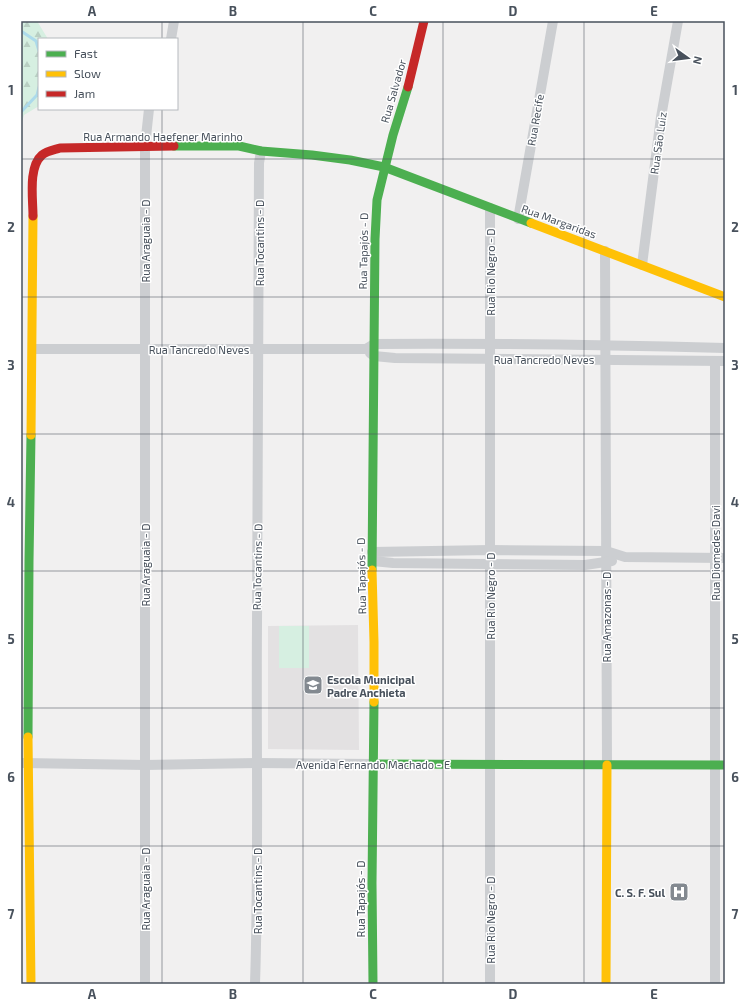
<svg xmlns="http://www.w3.org/2000/svg" width="746" height="1005" viewBox="0 0 746 1005" font-family="'Exo 2',sans-serif">
<style>
.education{fill:#e3e1e2}
.forest{fill:url(#forest-firs)}
.green{fill:#d6efe1}
.lines{fill:none;stroke-linecap:round;stroke-linejoin:round}
.stream{stroke:#acdaeb;stroke-width:3}
.street{stroke:#ccced1;stroke-width:10}
.fast{stroke:#4caf50;stroke-width:9}
.slow{stroke:#ffc107;stroke-width:9}
.jam{stroke:#c62828;stroke-width:9}
.grid{fill:none;stroke:#48515c;stroke-width:1;stroke-opacity:0.55}
.labels{text-anchor:middle;dominant-baseline:central;stroke-width:3;stroke-linejoin:round;paint-order:stroke}
.street-label{font-size:11px;fill:#48515c;stroke:#fff}
.poi-label{font-size:11px;font-weight:bold;fill:#48515c;stroke:#fff;text-anchor:start}
.neatline{fill:none;stroke:#48515c;stroke-width:1.5}
.grid-label{font-size:13px;text-anchor:middle;font-weight:bold;fill:#48515c}
</style>
<defs>
<pattern id="forest-firs" width="22" height="20" patternUnits="userSpaceOnUse"><rect width="22" height="20" fill="#d6efe1"/><path d="M5 1l3.5 6h-7zM16 11l3.5 6h-7z" fill="#b9cfc3"/></pattern>
</defs>
<rect width="100%" height="100%" fill="#f1f0f0"/>
<polygon class="education" points="358,625 359,750 268,749 268,626"/>
<polygon class="forest" points="21,21 37,21 48,39 39,39 39,106 24,115 21,125"/>
<rect class="green" x="279" y="626" width="30" height="42"/>
<g class="lines">
<g class="stream">
<polyline points="21,31 36,41 39,51"/>
<polyline points="21,112 37,95 39,87"/>
</g>
<g class="street">
<polyline points="171,39 174,21"/>
<polyline points="518,219 553,21"/>
<polyline points="605,251 607,765"/>
<polyline points="642,265 661,117 678,21"/>
<path d="M 33,349 L 366,349 L 374,344 C 491,343 608,345 725,348"/>
<polyline points="370,353 374,356 395,358 725,361"/>
<polyline points="715,361 715,984"/>
<polyline points="372,552 491,550 606,551 625,557 725,558"/>
<polyline points="373,561 393,563 585,565 612,561"/>
<polyline points="23,763 145,765 257,763 373,764"/>
<polyline points="145,984 145,146 149,109"/>
<path d="M 255,984 C 259,864 256,745 257,625 C 257,471 259,317 259,163 L 261,151"/>
<polyline points="490,984 490,208"/>
</g>
<g class="fast">
<polyline points="174,146 239,146 261,151 312,155 350,160 384,167 531,223"/>
<polyline points="372,570 375,239 377,200 393,135 408,87"/>
<polyline points="28,737 29,561 31,435"/>
<polyline points="373,764 725,765"/>
<polyline points="373,984 372,883 374,702"/>
</g>
<g class="slow">
<polyline points="531,223 725,297"/>
<polyline points="31,435 33,216"/>
<polyline points="372,570 374,642 374,702"/>
<polyline points="28,737 31,984"/>
<polyline points="606,984 607,765"/>
</g>
<g class="jam">
<polyline points="408,87 424,21"/>
<path d="M 33,216 C 33,199 28,167 42,155 C 47,151 54,150 60,148 L 174,146"/>
</g>
</g>
<path class="grid" d="M 162,21 L 162,39M 303,21 L 303,984M 443,21 L 443,984M 584,21 L 584,984M 162,109 L 162,984M 21,159 L 725,159M 21,297 L 725,297M 21,434 L 725,434M 21,571 L 725,571M 21,708 L 725,708M 21,846 L 725,846"/>
<defs>
<symbol id="school-square" viewBox="-11 -11 22 22"><rect x="-9" y="-9" width="18" height="18" rx="4" fill="#838990" stroke="#fff"/><path d="M0-5L7-2L0 1L-7-2ZM-4 1L0 2.5L4 1V4Q0 6-4 4Z" fill="#fff"/></symbol>
<symbol id="hospital-square" viewBox="-11 -11 22 22"><rect x="-9" y="-9" width="18" height="18" rx="4" fill="#838990" stroke="#fff"/><path d="M-5-5h3v3.5h4V-5h3V5h-3V1.5h-4V5h-3Z" fill="#fff"/></symbol>
</defs>
<g fill-rule="evenodd">
<use href="#school-square" x="302" y="674" width="22" height="22"/>
<use href="#hospital-square" x="668" y="881" width="22" height="22"/>
</g>
<g class="labels">
<g class="street-label">
<text transform="translate(393 91) rotate(-74)">Rua Salvador</text>
<text transform="translate(535 120) rotate(-80)">Rua Recife</text>
<text x="163" y="136">Rua Armando Haefener Marinho</text>
<text transform="translate(658 143) rotate(-82)">Rua São Luiz</text>
<text transform="translate(559 221) rotate(20)">Rua Margaridas</text>
<text transform="translate(145 241) rotate(-90)">Rua Araguaia - D</text>
<text transform="translate(259 243) rotate(-90)">Rua Tocantins - D</text>
<text transform="translate(363 251) rotate(-89)">Rua Tapajós - D</text>
<text transform="translate(490 272) rotate(-90)">Rua Rio Negro - D</text>
<text x="199" y="349">Rua Tancredo Neves</text>
<text x="544" y="359">Rua Tancredo Neves</text>
<text transform="translate(715 553) rotate(-90)">Rua Diomedes Davi</text>
<text transform="translate(145 565) rotate(-90)">Rua Araguaia - D</text>
<text transform="translate(257 567) rotate(-89)">Rua Tocantins - D</text>
<text transform="translate(361 576) rotate(-91)">Rua Tapajós - D</text>
<text transform="translate(490 596) rotate(-90)">Rua Rio Negro - D</text>
<text transform="translate(606 617) rotate(-90)">Rua Amazonas - D</text>
<text x="373" y="764">Avenida Fernando Machado - E</text>
<text transform="translate(145 889) rotate(-90)">Rua Araguaia - D</text>
<text transform="translate(257 891) rotate(-90)">Rua Tocantins - D</text>
<text transform="translate(360 899) rotate(-90)">Rua Tapajós - D</text>
<text transform="translate(490 920) rotate(-90)">Rua Rio Negro - D</text>
</g>
<g class="poi-label">
<text x="327" y="679">Escola Municipal<tspan x="327" dy="13">Padre Anchieta</tspan></text>
<text x="665" y="892" text-anchor="end">C. S. F. Sul</text>
</g>
</g>
<rect width="746" height="1005" fill="none" stroke="#ffffff" stroke-width="44"/>
<rect x="38" y="38" width="140" height="72" fill="#ffffff" stroke="#b6b9be"/>
<rect x="46" y="51" width="20" height="6" fill="#4caf50" stroke="#b6b9be"/>
<text x="74" y="58" font-size="12" fill="#48515c">Fast</text>
<rect x="46" y="71" width="20" height="6" fill="#ffc107" stroke="#b6b9be"/>
<text x="74" y="78" font-size="12" fill="#48515c">Slow</text>
<rect x="46" y="91" width="20" height="6" fill="#c62828" stroke="#b6b9be"/>
<text x="74" y="98" font-size="12" fill="#48515c">Jam</text>
<g transform="translate(688 58) rotate(104)" stroke="#ffffff" stroke-width="3" paint-order="stroke">
<path d="M0-3L7 15L0 10L-7 15Z" fill="#48515c"/>
<text y="-6" font-size="11" font-weight="bold" text-anchor="middle" fill="#48515c">N</text>
</g>
<rect x="22" y="22" width="702" height="961" class="neatline"/>
<g class="grid-label">
<text x="92" y="16">A</text>
<text x="233" y="16">B</text>
<text x="373" y="16">C</text>
<text x="513" y="16">D</text>
<text x="654" y="16">E</text>
<text x="11" y="95">1</text>
<text x="735" y="95">1</text>
<text x="11" y="232">2</text>
<text x="735" y="232">2</text>
<text x="11" y="370">3</text>
<text x="735" y="370">3</text>
<text x="11" y="507">4</text>
<text x="735" y="507">4</text>
<text x="11" y="644">5</text>
<text x="735" y="644">5</text>
<text x="11" y="782">6</text>
<text x="735" y="782">6</text>
<text x="11" y="919">7</text>
<text x="735" y="919">7</text>
<text x="92" y="999">A</text>
<text x="233" y="999">B</text>
<text x="373" y="999">C</text>
<text x="513" y="999">D</text>
<text x="654" y="999">E</text>
</g>
</svg>
